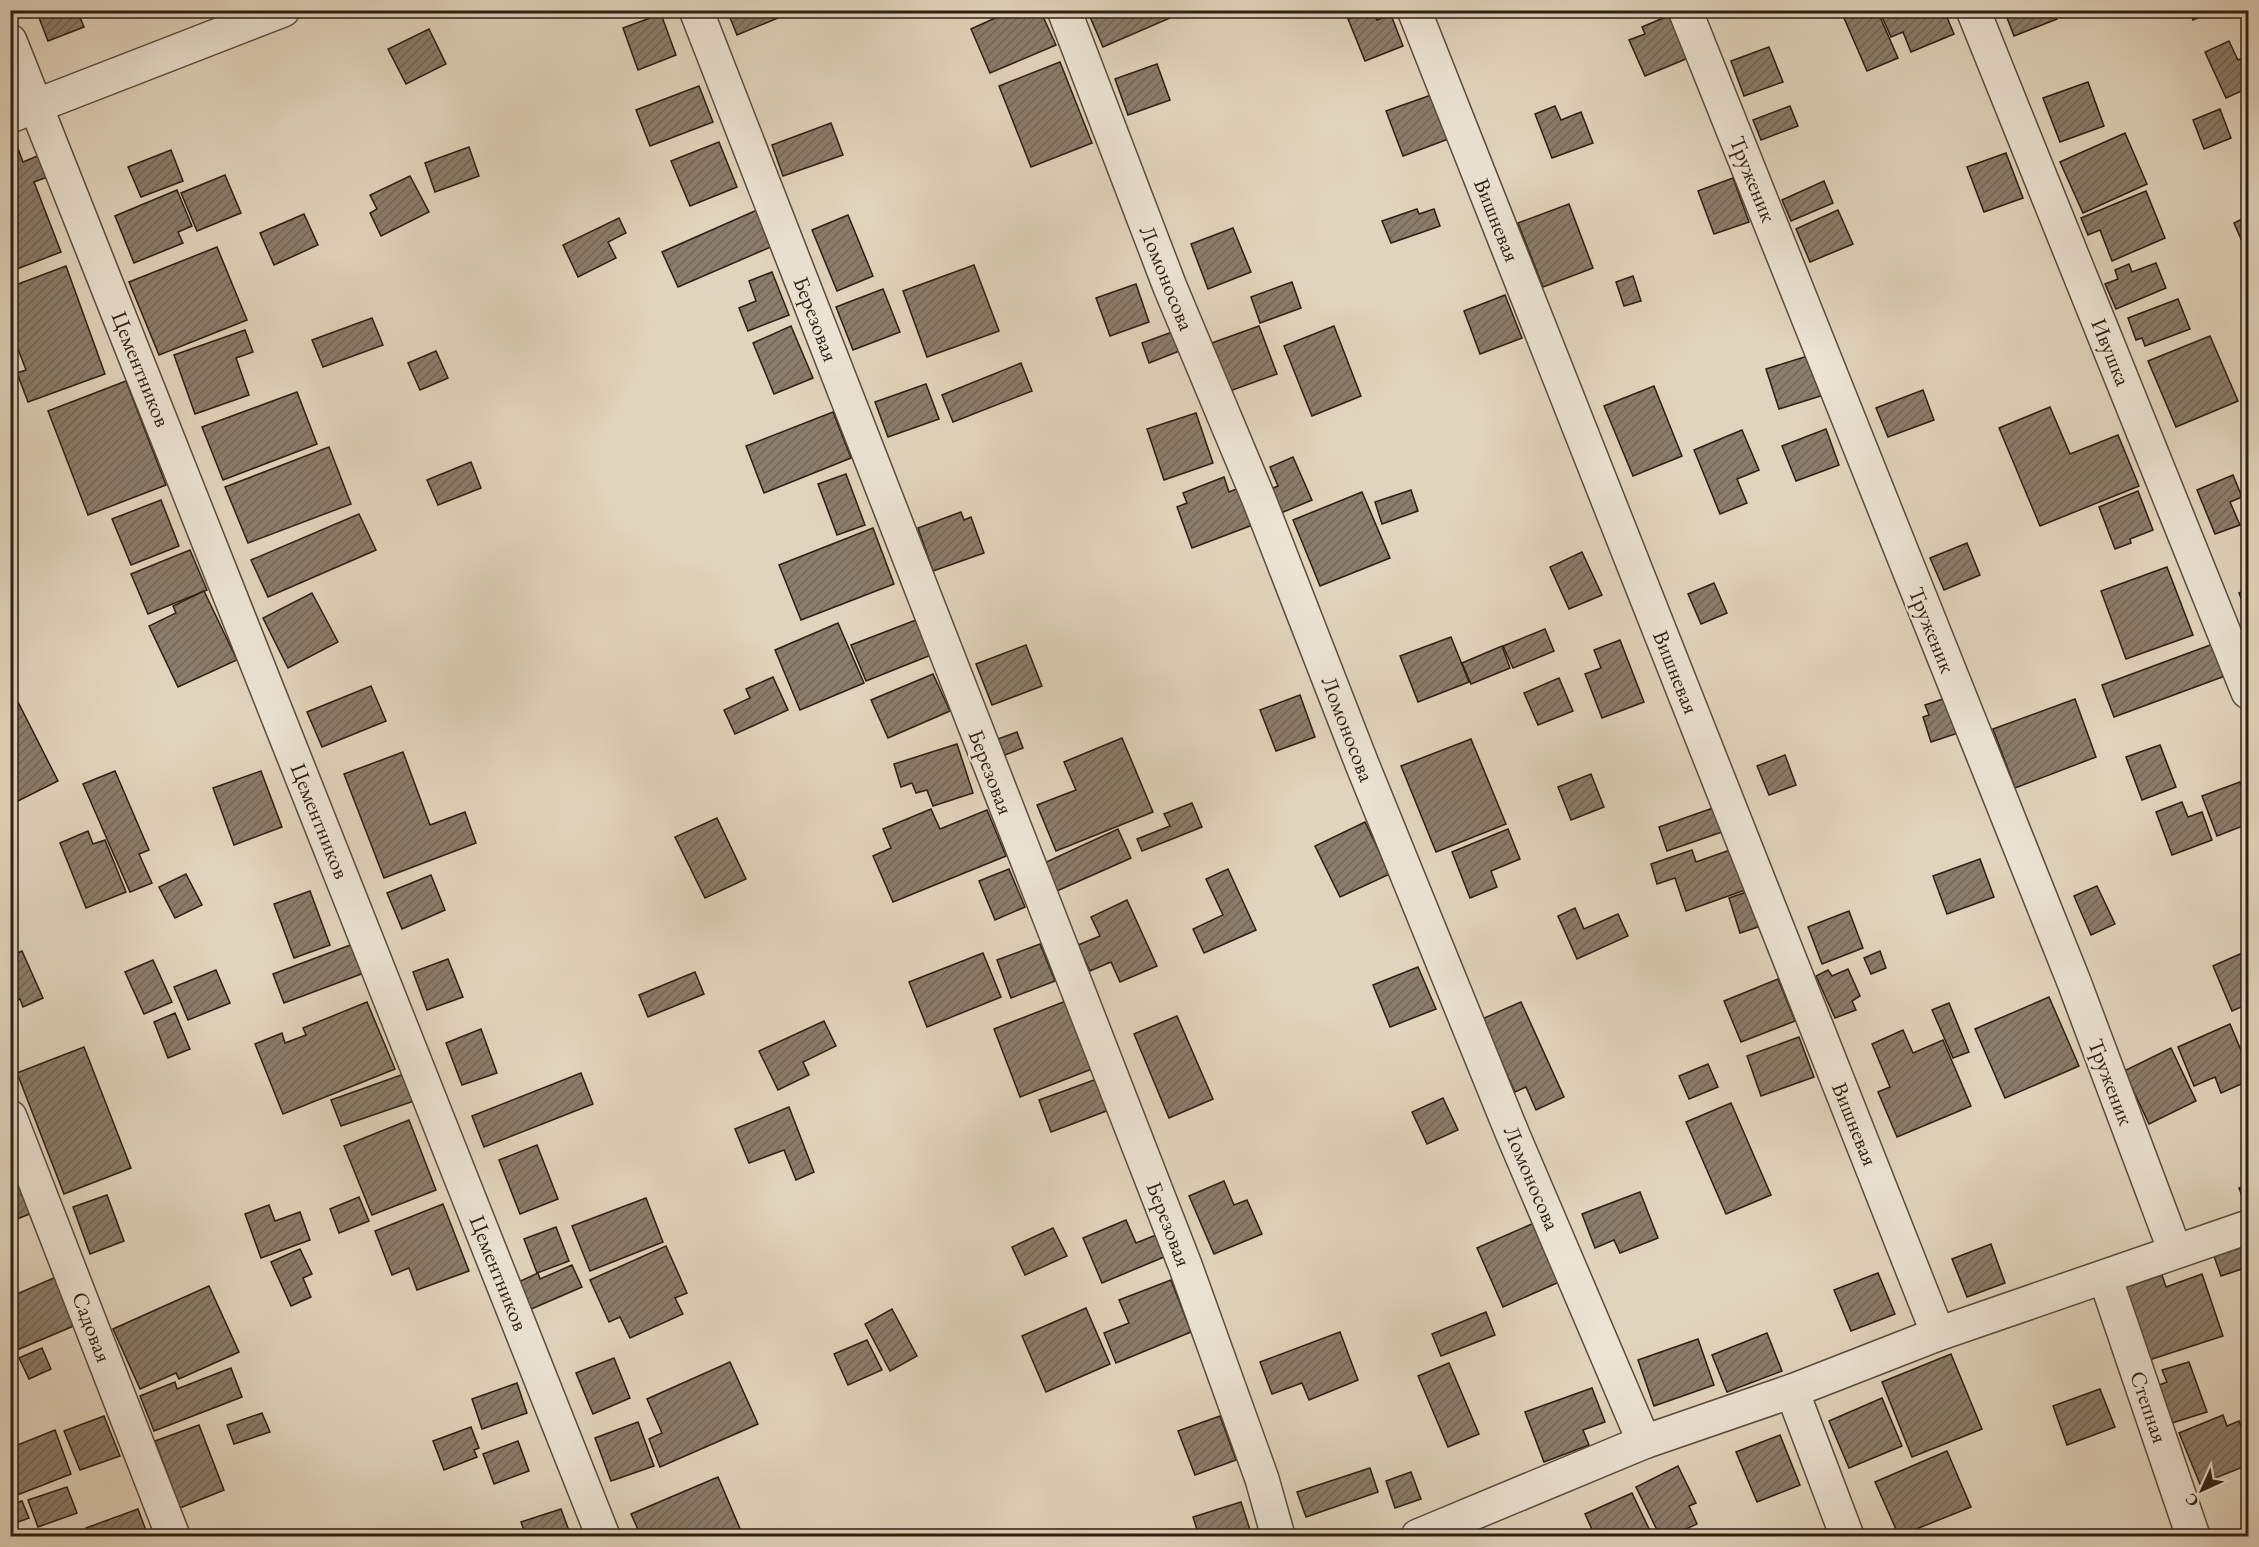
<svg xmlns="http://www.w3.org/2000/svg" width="2259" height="1547" viewBox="0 0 2259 1547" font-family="'EB Garamond',serif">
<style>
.building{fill:url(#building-hatch);stroke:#2d1f13;stroke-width:1.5}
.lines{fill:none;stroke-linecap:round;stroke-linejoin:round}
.minor-casing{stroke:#5a4c3d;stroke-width:36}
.minor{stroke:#ece3d3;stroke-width:33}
.labels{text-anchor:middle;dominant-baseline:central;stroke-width:4.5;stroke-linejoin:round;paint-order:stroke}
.street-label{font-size:22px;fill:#2d1f13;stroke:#ece3d3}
</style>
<defs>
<pattern id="building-hatch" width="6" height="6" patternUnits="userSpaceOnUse" patternTransform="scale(1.5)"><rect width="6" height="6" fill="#8b7d6b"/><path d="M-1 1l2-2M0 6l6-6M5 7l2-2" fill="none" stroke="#726657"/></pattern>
</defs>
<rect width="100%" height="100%" fill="#e1d4bc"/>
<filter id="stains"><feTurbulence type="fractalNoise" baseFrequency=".00333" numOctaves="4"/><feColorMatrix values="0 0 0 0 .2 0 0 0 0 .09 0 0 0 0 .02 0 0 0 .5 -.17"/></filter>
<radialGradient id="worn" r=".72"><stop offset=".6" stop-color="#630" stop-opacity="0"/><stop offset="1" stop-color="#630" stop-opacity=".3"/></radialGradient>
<g class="building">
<polygon points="36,10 77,10 84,27 48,41"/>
<polygon points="727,10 797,10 737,35"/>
<polygon points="1013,10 1040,10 1056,45 990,73 971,29"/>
<polygon points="1087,10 1183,10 1184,12 1103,47"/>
<polygon points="1373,10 1377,20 1391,15 1403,46 1365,61 1348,19"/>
<polygon points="1861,10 1877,10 1898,58 1867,71 1844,18"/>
<polygon points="1879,10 1944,10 1954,34 1911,52 1903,32 1891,37"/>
<polygon points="2004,10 2053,10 2057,19 2014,36"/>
<polygon points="2189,10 2216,10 2193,20"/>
<polygon points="1675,13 1693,56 1645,76 1629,40 1645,34 1642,27"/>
<polygon points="661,14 676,55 638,70 623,28"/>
<polygon points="429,29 446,64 406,84 388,49"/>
<polygon points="2229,41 2238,60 2245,57 2248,65 2248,88 2226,98 2205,52"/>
<polygon points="1769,47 1783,82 1744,96 1731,61"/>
<polygon points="1060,62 1092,143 1031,167 999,86"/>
<polygon points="1157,64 1170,100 1128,115 1115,79"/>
<polygon points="2088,82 2104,126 2060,142 2043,98"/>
<polygon points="699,86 713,122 650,146 636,110"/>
<polygon points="1434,94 1451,138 1403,156 1386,111"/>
<polygon points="1555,106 1561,120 1581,112 1593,143 1552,158 1535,114"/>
<polygon points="1790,106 1798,126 1761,140 1753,120"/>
<polygon points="2220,109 2231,138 2204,149 2193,120"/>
<polygon points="831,123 843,155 783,176 772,145"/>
<polygon points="2125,133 2147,184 2083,213 2060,162"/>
<polygon points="719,142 737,187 690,206 671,161"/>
<polygon points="17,146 23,162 42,154 50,176 34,182 61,252 17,269 10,253 10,148"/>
<polygon points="469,147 479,176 435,192 425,163"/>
<polygon points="171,150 183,181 141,197 128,167"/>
<polygon points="2006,153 2023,198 1984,212 1967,167"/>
<polygon points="225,175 241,213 197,231 181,193"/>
<polygon points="410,176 429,212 381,236 370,213 377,209 370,195"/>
<polygon points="1733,178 1749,222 1714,234 1698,191"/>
<polygon points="1824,181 1833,203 1791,221 1782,200"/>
<polygon points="177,190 192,226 178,232 183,243 134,263 115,216"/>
<polygon points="2146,191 2165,238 2112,261 2100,230 2088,235 2081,218"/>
<polygon points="1569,204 1593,268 1543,287 1518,223"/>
<polygon points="1417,209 1419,214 1434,209 1440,226 1391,243 1382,221"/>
<polygon points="757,210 773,246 678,287 662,252"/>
<polygon points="1838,210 1853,244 1810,262 1796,229"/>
<polygon points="304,214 318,245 274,265 260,233"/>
<polygon points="848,215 873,276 837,291 812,230"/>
<polygon points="2248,216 2248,244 2244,246 2234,223"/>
<polygon points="619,218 626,233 608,242 616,258 578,277 563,245"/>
<polygon points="1233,228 1251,272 1208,289 1191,244"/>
<polygon points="217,247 247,320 159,355 129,282"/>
<polygon points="2156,263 2166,288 2116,309 2105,284 2118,279 2115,270 2129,264 2132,272"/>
<polygon points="974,265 999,331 927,357 903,291"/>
<polygon points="66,266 105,374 28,402 17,373 26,370 10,328 10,287"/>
<polygon points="772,272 789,315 748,331 739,308 756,301 749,281"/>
<polygon points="1633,276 1641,301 1624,306 1616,282"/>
<polygon points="1292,282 1301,308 1260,323 1251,297"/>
<polygon points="1136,284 1149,322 1110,336 1096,298"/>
<polygon points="883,289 900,332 853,350 836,307"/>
<polygon points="1505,295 1522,338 1480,354 1464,311"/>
<polygon points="2178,299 2190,329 2145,346 2142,338 2136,340 2128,318"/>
<polygon points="372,318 383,345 323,367 312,340"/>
<polygon points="791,326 813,378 774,394 753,343"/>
<polygon points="1259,326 1277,374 1227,392 1209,344"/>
<polygon points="1334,326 1361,396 1312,416 1284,346"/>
<polygon points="245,330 253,352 236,358 249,395 195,414 174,355"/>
<polygon points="1175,331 1182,350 1149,363 1142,343"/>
<polygon points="2210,336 2238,401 2176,427 2148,361"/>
<polygon points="436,351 448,378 420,390 408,363"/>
<polygon points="1814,354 1827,394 1779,409 1766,369"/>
<polygon points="1021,363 1032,391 953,422 942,395"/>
<polygon points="126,381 166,485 88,515 48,411"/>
<polygon points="926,384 939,419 888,437 875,402"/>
<polygon points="1654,386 1682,456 1633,476 1604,406"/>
<polygon points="1923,390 1934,420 1888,437 1876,408"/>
<polygon points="297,392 317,444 223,480 202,427"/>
<polygon points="2050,407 2070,454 2118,435 2139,486 2040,526 1999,428"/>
<polygon points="833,412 851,458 764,493 746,446"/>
<polygon points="1196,413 1213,463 1164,480 1147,429"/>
<polygon points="1826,429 1839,465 1796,481 1782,446"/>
<polygon points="1742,430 1759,470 1737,479 1747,503 1720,514 1694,450"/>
<polygon points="329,447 351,504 248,543 225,487"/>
<polygon points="1293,457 1312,500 1281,513 1270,489 1278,486 1270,467"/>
<polygon points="471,462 481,488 438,505 427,480"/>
<polygon points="846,474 865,525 837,535 818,484"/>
<polygon points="2233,475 2242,497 2230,502 2240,525 2215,534 2197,490"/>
<polygon points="1224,477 1229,492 1244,486 1258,523 1192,548 1177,507 1187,503 1183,493"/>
<polygon points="1411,490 1418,511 1382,524 1375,502"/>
<polygon points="2138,491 2153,530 2130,539 2131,543 2115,549 2099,507"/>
<polygon points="1362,492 1390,558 1320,586 1293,520"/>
<polygon points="161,500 179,546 131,565 112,519"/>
<polygon points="961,512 964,520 971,517 984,553 933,571 918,528"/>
<polygon points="359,514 376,550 268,597 251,560"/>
<polygon points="873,528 894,584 801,620 779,565"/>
<polygon points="1967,543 1980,575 1944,590 1930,558"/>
<polygon points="190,550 207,590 148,614 131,574"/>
<polygon points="1582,552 1602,595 1569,609 1550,567"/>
<polygon points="2167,567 2193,635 2126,659 2101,591"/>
<polygon points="1714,583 1727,613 1701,624 1688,594"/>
<polygon points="2248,589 2248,617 2239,593"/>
<polygon points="204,591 237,660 178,687 149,626 176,613 173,606"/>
<polygon points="312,593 338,642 288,668 263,618"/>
<polygon points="916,620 931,655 866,681 851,645"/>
<polygon points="838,623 864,683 800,710 775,650"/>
<polygon points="1545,629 1554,651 1513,668 1503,646"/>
<polygon points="1451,637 1469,682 1418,702 1400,656"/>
<polygon points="1620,640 1644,702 1602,718 1585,674 1601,668 1594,650"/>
<polygon points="2213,644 2225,676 2114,717 2102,685"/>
<polygon points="1026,645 1042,686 992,705 976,664"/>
<polygon points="1502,646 1510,668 1471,684 1462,663"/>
<polygon points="933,674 950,711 888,738 871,700"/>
<polygon points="773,677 788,710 735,734 724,710 750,698 746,689"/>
<polygon points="1559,678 1573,711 1538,725 1524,693"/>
<polygon points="371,686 386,721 322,747 307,712"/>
<polygon points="1300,695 1315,737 1276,751 1260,710"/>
<polygon points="15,696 58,781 10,805 10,698"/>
<polygon points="1946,698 1958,733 1931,742 1923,717 1929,715 1925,705"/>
<polygon points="2075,699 2096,757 2015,788 1993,729"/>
<polygon points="1017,732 1023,748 1005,755 998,739"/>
<polygon points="1122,738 1153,812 1056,851 1037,805 1076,790 1064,762"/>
<polygon points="1471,739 1506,824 1436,852 1401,766"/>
<polygon points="957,744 973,793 933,806 927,790 916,793 912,783 901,787 894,764"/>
<polygon points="2160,745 2176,787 2142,800 2126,757"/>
<polygon points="403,752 430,825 465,812 476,843 384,878 344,774"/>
<polygon points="1785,755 1796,785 1769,795 1757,766"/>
<polygon points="115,771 149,850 139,854 152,883 130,892 83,784"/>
<polygon points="261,771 282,827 234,845 213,788"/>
<polygon points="1591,774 1604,807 1571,820 1558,787"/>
<polygon points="2240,782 2248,803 2248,824 2217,836 2202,796"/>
<polygon points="2182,802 2188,817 2202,812 2212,840 2172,855 2156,812"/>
<polygon points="1192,803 1202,827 1142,851 1137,839 1170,826 1164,814"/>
<polygon points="1713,808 1722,832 1667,851 1659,827"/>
<polygon points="931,809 940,829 987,810 1006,856 893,902 873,856 891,848 883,829"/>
<polygon points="717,818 746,879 705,898 675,837"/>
<polygon points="1365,822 1390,874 1340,897 1315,846"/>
<polygon points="1118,829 1131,858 1057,891 1044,863"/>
<polygon points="1508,829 1520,859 1491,871 1497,887 1470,898 1452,852"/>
<polygon points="88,831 93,844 105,840 126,892 86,908 60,843"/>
<polygon points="1733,849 1748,889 1686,911 1675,878 1657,884 1651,864 1692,850 1696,862"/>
<polygon points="1980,859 1994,897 1947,914 1933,876"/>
<polygon points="1009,869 1025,907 995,920 979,881"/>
<polygon points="1228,869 1256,930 1204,953 1193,929 1223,915 1206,879"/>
<polygon points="186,874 202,905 175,918 159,887"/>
<polygon points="431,875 445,910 402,929 387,893"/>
<polygon points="2097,886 2115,924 2091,935 2074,896"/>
<polygon points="1755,889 1767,924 1740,933 1729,898"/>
<polygon points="310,891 330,945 294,958 274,904"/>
<polygon points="1127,900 1157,966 1120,982 1111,962 1090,971 1078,945 1100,936 1091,917"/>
<polygon points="1575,908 1584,929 1618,914 1628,936 1577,959 1558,916"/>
<polygon points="1849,911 1863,948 1822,964 1808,927"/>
<polygon points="353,944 364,973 284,1003 273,974"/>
<polygon points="1040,944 1055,981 1011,998 997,960"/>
<polygon points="22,951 43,998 23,1007 20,999 10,1003 10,956"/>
<polygon points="1880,951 1886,968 1871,974 1864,958"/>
<polygon points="2247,951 2248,1004 2232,1011 2213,966"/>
<polygon points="983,953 1001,997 927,1027 909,982"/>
<polygon points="448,959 463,997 427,1010 413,972"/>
<polygon points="153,960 172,1002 144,1014 125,972"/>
<polygon points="1418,967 1436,1009 1390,1027 1373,985"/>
<polygon points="1848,969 1860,996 1852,1001 1856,1010 1835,1018 1816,976 1828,970 1832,976"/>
<polygon points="216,970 230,1003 188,1020 174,987"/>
<polygon points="695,972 704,994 648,1017 639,995"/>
<polygon points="1778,979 1795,1021 1741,1042 1724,1001"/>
<polygon points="2049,997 2079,1066 2005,1098 1975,1029"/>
<polygon points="1071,999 1097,1067 1020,1097 994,1029"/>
<polygon points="367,1002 395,1069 283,1114 255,1044 282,1033 285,1043 306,1035 303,1028"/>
<polygon points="1521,1002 1564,1097 1536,1110 1526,1087 1515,1092 1482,1019"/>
<polygon points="1949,1003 1969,1052 1953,1058 1932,1010"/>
<polygon points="175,1013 190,1049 168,1058 154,1022"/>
<polygon points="1177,1016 1213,1099 1169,1118 1134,1034"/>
<polygon points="824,1021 836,1046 803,1062 809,1075 778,1090 759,1051"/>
<polygon points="2230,1024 2248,1067 2248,1081 2221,1093 2215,1077 2194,1086 2178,1047"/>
<polygon points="481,1029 497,1073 462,1085 446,1043"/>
<polygon points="1903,1030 1913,1053 1943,1040 1971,1106 1897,1137 1878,1092 1890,1087 1872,1044"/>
<polygon points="1799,1037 1814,1077 1761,1096 1747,1056"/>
<polygon points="84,1047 131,1168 64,1194 17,1073"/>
<polygon points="2171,1048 2196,1101 2149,1124 2124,1071"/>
<polygon points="1708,1064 1718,1087 1689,1099 1679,1076"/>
<polygon points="581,1073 593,1104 484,1147 472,1116"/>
<polygon points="404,1074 414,1101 341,1126 331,1100"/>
<polygon points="1097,1079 1109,1110 1051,1132 1039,1100"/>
<polygon points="1443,1098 1458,1130 1427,1144 1412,1112"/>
<polygon points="1731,1103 1771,1195 1726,1214 1686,1122"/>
<polygon points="789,1107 814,1172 796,1180 784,1150 749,1163 735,1129"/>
<polygon points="409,1120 436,1190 372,1215 344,1146"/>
<polygon points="537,1145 558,1199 520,1214 499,1160"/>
<polygon points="16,1171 32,1213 10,1222 10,1173"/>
<polygon points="1224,1181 1234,1205 1247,1200 1262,1234 1214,1254 1189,1196"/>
<polygon points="2248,1185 2248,1209 2247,1209 2239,1188"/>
<polygon points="1640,1192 1658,1238 1620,1253 1614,1240 1595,1248 1582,1214"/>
<polygon points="107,1195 124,1241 90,1254 73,1207"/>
<polygon points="359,1197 369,1221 339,1233 330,1209"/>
<polygon points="646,1198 663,1242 590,1271 572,1226"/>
<polygon points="443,1204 469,1271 417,1290 409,1268 392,1275 375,1231"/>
<polygon points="269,1205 275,1221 300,1212 310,1240 261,1258 245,1214"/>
<polygon points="1126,1220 1136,1243 1156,1235 1164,1257 1102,1283 1083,1238"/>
<polygon points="1534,1223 1559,1282 1503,1307 1477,1248"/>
<polygon points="556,1227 569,1261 537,1273 524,1239"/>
<polygon points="1053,1228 1067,1256 1025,1275 1012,1247"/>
<polygon points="1991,1244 2005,1283 1967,1297 1952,1259"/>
<polygon points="666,1246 687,1293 675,1298 683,1314 630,1338 620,1317 609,1322 590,1280"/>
<polygon points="2247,1246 2248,1267 2221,1276 2214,1256"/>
<polygon points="300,1249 312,1274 303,1278 311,1297 291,1306 271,1262"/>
<polygon points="572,1265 582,1287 529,1310 516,1283 538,1273 540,1279"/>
<polygon points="1878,1273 1895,1314 1851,1331 1834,1290"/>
<polygon points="2202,1274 2223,1336 2146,1361 2121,1289 2162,1275 2166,1287"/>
<polygon points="56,1277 76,1325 10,1353 10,1297"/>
<polygon points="1171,1280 1191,1332 1116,1363 1104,1333 1129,1323 1119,1300"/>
<polygon points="209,1286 239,1352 179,1379 176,1373 140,1389 113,1329"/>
<polygon points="1086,1308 1110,1364 1046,1392 1022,1336"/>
<polygon points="892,1309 917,1356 890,1371 865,1324"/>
<polygon points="1486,1312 1495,1335 1441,1356 1432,1334"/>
<polygon points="1340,1332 1358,1380 1309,1400 1302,1383 1272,1394 1260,1362"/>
<polygon points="1767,1333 1782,1371 1727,1392 1712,1355"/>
<polygon points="1698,1339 1714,1385 1654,1406 1638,1360"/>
<polygon points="867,1340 882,1370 848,1385 834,1354"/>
<polygon points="42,1348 51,1369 29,1379 19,1358"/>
<polygon points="1951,1354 1982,1429 1912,1457 1882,1382"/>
<polygon points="614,1358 630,1398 593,1414 576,1373"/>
<polygon points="730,1362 758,1424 660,1467 649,1439 662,1433 647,1399"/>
<polygon points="2189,1362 2207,1412 2172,1423 2159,1385 2167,1382 2162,1370"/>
<polygon points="1449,1363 1479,1434 1448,1447 1418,1376"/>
<polygon points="231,1368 242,1397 154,1431 140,1396 175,1382 177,1389"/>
<polygon points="517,1383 527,1413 482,1429 472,1399"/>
<polygon points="1592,1388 1605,1422 1583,1430 1589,1445 1544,1462 1525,1412"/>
<polygon points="2100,1389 2115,1427 2067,1445 2053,1406"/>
<polygon points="1882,1398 1902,1446 1849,1468 1829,1421"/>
<polygon points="262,1413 270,1432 234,1444 227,1425"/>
<polygon points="2223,1415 2227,1426 2239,1421 2248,1444 2248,1465 2200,1484 2179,1433"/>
<polygon points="104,1416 120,1456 80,1470 64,1431"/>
<polygon points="1220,1416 1236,1460 1195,1475 1178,1431"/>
<polygon points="638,1422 654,1466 611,1481 595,1438"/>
<polygon points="199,1425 224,1490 180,1508 155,1441"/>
<polygon points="471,1427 479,1448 474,1450 477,1457 444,1470 433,1441"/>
<polygon points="55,1430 71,1474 10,1498 10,1448"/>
<polygon points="1780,1435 1800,1485 1757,1502 1736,1452"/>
<polygon points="518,1441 529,1471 494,1484 483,1454"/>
<polygon points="1947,1451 1971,1507 1899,1536 1875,1482"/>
<polygon points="1678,1466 1696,1503 1689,1506 1697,1524 1671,1536 1660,1536 1636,1487"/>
<polygon points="1370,1468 1378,1492 1306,1517 1297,1492"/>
<polygon points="1411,1472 1421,1499 1395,1508 1386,1481"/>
<polygon points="718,1477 741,1531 728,1536 641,1536 631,1514"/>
<polygon points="67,1487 77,1513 38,1527 28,1500"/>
<polygon points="1632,1493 1651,1533 1643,1536 1595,1536 1585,1514"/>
<polygon points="22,1501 29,1518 10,1525 10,1505"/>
<polygon points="1241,1502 1252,1536 1199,1536 1193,1517"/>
<polygon points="138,1509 148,1536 89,1536 86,1528"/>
<polygon points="561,1509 571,1536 526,1536 521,1522"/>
</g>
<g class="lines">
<defs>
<g id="minor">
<polyline points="696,10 1185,1265 1262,1479 1278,1536"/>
<polyline points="1064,10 1170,287 1258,497 1362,764 1513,1135 1644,1442"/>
<polyline points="1414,10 1938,1334"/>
<polyline points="1685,10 2074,982 2175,1251"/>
<polyline points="1973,10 2248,692"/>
<polyline points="10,41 603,1536"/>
<polyline points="10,116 283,10"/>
<polyline points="10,1117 173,1536"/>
<polyline points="2105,1277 2193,1536"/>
<polyline points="1792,1391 1847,1536"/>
<polyline points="1418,1536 1644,1442 1792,1391 1938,1334 2248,1227"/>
</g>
</defs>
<use href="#minor" class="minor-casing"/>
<use href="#minor" class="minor"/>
</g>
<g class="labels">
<g class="street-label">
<text transform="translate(1753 179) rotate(68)">Труженик</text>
<text transform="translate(1497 220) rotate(68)">Вишневая</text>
<text transform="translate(1167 278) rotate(68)">Ломоносова</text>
<text transform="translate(816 319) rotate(69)">Березовая</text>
<text transform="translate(2111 352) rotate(68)">Ивушка</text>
<text transform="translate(141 369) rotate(68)">Цементников</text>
<text transform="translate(1932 630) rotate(68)">Труженик</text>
<text transform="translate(1676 672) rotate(68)">Вишневая</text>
<text transform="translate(1348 729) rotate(69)">Ломоносова</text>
<text transform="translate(991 772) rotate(69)">Березовая</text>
<text transform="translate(320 821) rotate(68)">Цементников</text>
<text transform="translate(2111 1082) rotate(69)">Труженик</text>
<text transform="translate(1855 1124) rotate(68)">Вишневая</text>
<text transform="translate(1532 1178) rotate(67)">Ломоносова</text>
<text transform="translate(1169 1224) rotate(69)">Березовая</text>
<text transform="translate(499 1273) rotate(68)">Цементников</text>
<text transform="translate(92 1327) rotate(69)">Садовая</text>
<text transform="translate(2149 1407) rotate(71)">Степная</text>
</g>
</g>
<rect width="2259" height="1547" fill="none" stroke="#e1d4bc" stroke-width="36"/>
<rect x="12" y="12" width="2235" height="1523" fill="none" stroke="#2d1f13" stroke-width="3"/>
<rect x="18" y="18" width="2223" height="1511" fill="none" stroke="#2d1f13" stroke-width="1.5"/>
<g transform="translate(2202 1490) rotate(225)" stroke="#ece3d3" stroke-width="4.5" paint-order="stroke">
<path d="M0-4.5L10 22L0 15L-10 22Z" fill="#2d1f13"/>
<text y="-9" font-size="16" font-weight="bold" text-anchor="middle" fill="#2d1f13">С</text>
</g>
<rect width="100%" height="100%" filter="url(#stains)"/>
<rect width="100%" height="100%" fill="url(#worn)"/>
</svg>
